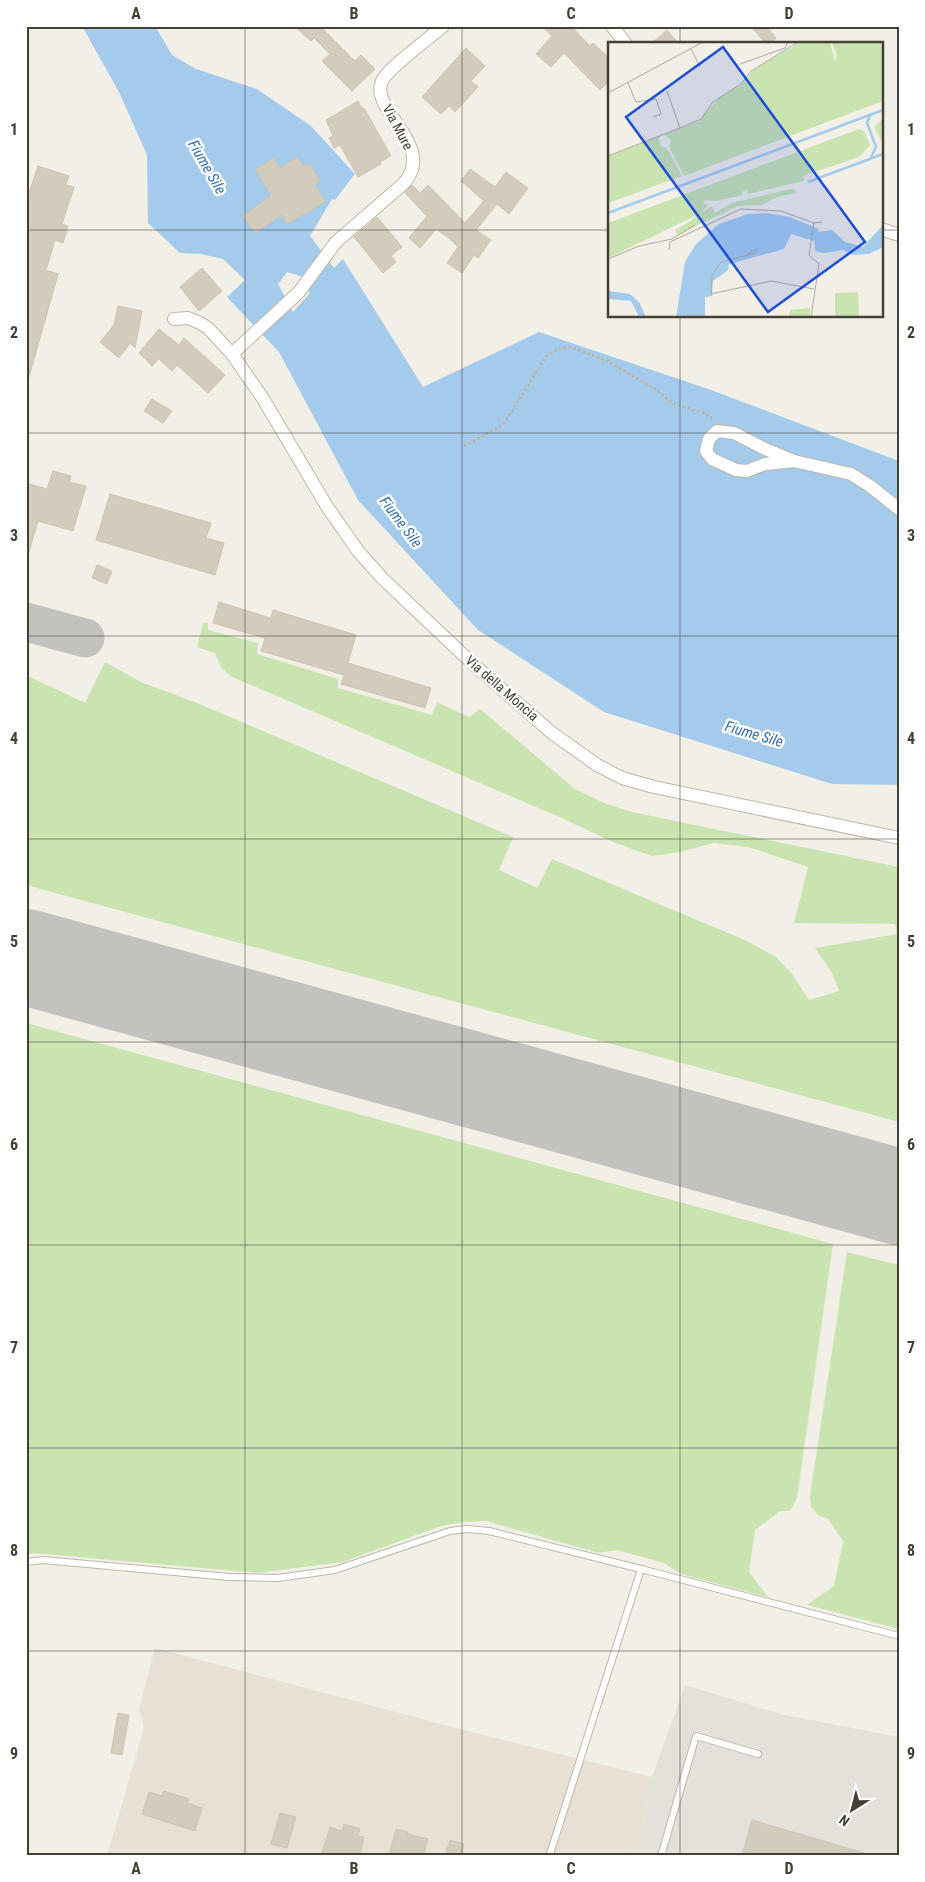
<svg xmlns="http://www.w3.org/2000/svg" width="925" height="1882" viewBox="0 0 925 1882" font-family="'Roboto Condensed',sans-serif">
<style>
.residential{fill:#e6e1d4}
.industrial{fill:#e4e1db}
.green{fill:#cae4b1}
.water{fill:#a5cbec;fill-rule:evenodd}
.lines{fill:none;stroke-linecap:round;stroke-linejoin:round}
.taxiway{stroke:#c4c2be;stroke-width:39}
.runway{stroke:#c4c2be;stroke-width:96}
.building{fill:#d3cbbc;stroke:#cdc4b0}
.service-casing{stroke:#bdb7a9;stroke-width:8}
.minor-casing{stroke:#bdb7a9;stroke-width:14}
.path{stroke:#beb49b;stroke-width:2.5;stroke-dasharray:2.5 2.5;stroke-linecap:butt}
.service{stroke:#fff;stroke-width:6}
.minor{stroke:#fff;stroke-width:12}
.grid{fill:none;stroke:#444036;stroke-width:1;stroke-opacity:0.55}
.labels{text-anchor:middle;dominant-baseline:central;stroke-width:5;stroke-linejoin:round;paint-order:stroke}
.street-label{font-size:14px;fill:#444036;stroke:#fff}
.water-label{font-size:15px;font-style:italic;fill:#3571aa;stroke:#fff}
.inset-river{fill:none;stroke:#a5cbec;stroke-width:2.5}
.inset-road{fill:none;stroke:#aca9a0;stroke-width:1}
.view{fill:#1d4ed8;fill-opacity:0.15;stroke:#1d4ed8;stroke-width:2.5}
.inset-edge{fill:none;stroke:#444036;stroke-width:2.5}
.neatline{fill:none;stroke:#444036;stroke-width:2}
.grid-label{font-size:16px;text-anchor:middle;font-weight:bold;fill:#444036}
</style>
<rect width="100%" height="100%" fill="#f2efe6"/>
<polygon class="residential" points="155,1648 475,1733 652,1777 642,1833 639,1835 634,1856 107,1856 144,1728 139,1710"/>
<polygon class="industrial" points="685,1685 784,1715 899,1737 899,1856 634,1856 639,1835 642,1833 652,1777"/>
<g class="green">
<polygon points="203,623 208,623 208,630 258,643 257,654 338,679 338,688 432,715 437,702 469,717 480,709 575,789 604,803 632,812 899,867 899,1122 26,885 26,675 85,703 105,662 141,682 197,703 513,837 499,870 537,888 552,859 747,941 776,957 792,974 809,1000 839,991 832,973 815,948 897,934 895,924 794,923 808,867 748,847 714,843 680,852 652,856 613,842 557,816 230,676 221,667 215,653 197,647"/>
<polygon points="26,1023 833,1244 797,1498 790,1511 780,1511 755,1530 749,1572 768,1597 681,1574 664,1563 617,1550 599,1553 486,1521 465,1522 441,1526 343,1562 258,1573 33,1553 26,1555"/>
<polygon points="847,1252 899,1265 899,1629 807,1605 834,1586 843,1541 828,1519 818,1515 811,1507 810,1496"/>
</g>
<path class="water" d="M 82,26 L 155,26 L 172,55 L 196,69 L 257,89 L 311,126 L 355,174 L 335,200 L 332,199 L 310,236 L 334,268 L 343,259 L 423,387 L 539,332 L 711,390 L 899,461 L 899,785 L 832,784 L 604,712 L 478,630 L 358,500 L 279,352 L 227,297 L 245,280 L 223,259 L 201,254 L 180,253 L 148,223 L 147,155 L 119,92 ZM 287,272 L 303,277 L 310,293 L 293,312 L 278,284 Z"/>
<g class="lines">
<polyline class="taxiway" points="26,622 85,638"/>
<polyline class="runway" points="26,957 899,1197"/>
</g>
<g class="building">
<polygon points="294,26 325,26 323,29 355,61 361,55 375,69 352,91 322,61 330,54 314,38 311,41"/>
<polygon points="542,26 571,26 590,46 593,43 609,58 609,81 600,90 564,53 551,67 536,54 552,36"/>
<polygon points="751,26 766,26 776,38 770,44 766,44"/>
<polygon points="667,30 679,44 651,44"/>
<polygon points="466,48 485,66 471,81 478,87 455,112 449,106 441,114 422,97"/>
<polygon points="358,101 362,109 364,108 391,156 380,162 381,164 358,177 340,145 334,148 329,138 333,136 326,120"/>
<polygon points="298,157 304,167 310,164 320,180 315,184 325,202 287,224 282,215 255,233 243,216 271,195 255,169 274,158 280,168"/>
<polygon points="38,166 69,176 66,185 74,187 62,224 68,226 63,243 55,240 46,270 58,274 29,377 26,377 26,202"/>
<polygon points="470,169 495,187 506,172 528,188 509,214 497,204 476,230 491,240 478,258 474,255 462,273 447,263 458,247 449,238 436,229 420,248 409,238 427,216 405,193 412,185 420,193 428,185 465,223 484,201 461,181"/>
<polygon points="377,217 402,247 391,256 396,262 383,273 354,237"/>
<polygon points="202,268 222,291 199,311 180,287"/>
<polygon points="118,306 142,311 135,348 130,343 119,358 100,342 114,325"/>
<polygon points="159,329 179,345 184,338 225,375 208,393 177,365 172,371 159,359 152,366 139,353"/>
<polygon points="152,399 172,411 163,423 144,411"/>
<polygon points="53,471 71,476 69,482 86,486 73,531 38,521 29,552 26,551 26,483 47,489"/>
<polygon points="110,494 211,523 206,538 224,543 215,575 96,540"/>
<polygon points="97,565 112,571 107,584 92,578"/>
<polygon points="219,602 271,618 273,610 356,635 348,663 431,688 425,708 341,684 344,675 261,651 265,638 213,623"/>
<polygon points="118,1713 129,1715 122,1755 111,1753"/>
<polygon points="164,1791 189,1799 187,1803 202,1808 195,1831 142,1814 149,1792 162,1796"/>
<polygon points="280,1813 296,1817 287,1848 271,1844"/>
<polygon points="752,1820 864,1853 864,1856 742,1856"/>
<polygon points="344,1824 360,1829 358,1836 364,1837 359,1856 321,1856 330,1827 342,1831"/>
<polygon points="396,1829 408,1832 407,1834 428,1839 423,1856 402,1853 401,1856 389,1856"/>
<polygon points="450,1840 464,1844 461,1856 445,1856"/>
</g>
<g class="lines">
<defs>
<g id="service">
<polyline points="26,1562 43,1560 229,1577 278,1578 335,1570 450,1531 467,1529 489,1531 641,1569"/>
<polyline points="550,1854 641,1569 899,1636"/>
<polyline points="661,1856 696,1736 758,1754"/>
</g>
<g id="minor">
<polyline points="612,26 626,44"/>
<polyline points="881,229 899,235"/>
<polyline points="174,319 188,318 200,323 208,328 232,354 262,397 326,505 358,551 383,579 472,663 552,733 597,765 622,778 654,787 899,838"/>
<path d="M 232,354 L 299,292 L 336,242 L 402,185 C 440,147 368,110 382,81 C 389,67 430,38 443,26"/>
<polyline points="794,461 765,464 747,471 736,470 712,459 706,451 709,439 717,431 734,433 765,449 794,461 851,474 870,486 899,509"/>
</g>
</defs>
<use href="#service" class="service-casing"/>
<use href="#minor" class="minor-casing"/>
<polyline class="path" points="464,446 500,427 505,422 546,357 557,349 570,347 606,360 652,387 674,404 704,413 712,418"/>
<use href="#service" class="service"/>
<use href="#minor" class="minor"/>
</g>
<path class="grid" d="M 245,26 L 245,1856M 462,26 L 462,1856M 680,26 L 680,44M 26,230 L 609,230M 881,230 L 899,230M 680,316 L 680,1856M 26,433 L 899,433M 26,636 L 899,636M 26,839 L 899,839M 26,1042 L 899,1042M 26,1245 L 899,1245M 26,1448 L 899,1448M 26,1651 L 899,1651"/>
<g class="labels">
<g class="street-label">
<text transform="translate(398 127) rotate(62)">Via Mure</text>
<text transform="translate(502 688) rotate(41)">Via della Moncia</text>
</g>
<g class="water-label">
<text transform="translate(207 167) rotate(60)">Fiume Sile</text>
<text transform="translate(401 522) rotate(53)">Fiume Sile</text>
<text transform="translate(754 734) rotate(16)">Fiume Sile</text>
</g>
</g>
<g transform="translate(608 42)">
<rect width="275" height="275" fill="#f2efe6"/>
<path d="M 192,0 L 222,0 L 227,20 L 229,13 L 224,0 L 275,0 L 275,59 L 76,134 L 61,105 L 63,98 L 56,92 L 91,79 L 111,56 L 136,41 L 145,28 ZM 275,77 L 275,102 L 266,85 ZM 251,87 L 256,89 L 262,103 L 251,115 L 195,134 L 196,139 L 140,152 L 139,148 L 134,149 L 134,153 L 108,159 L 97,158 L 95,161 L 100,163 L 93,171 L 104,164 L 107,171 L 124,161 L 182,147 L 187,148 L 188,151 L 169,155 L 153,163 L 130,164 L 69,193 L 67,188 L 84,178 L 89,173 L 0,216 L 0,181 ZM 51,94 L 53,104 L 59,106 L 74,134 L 0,161 L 0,115 ZM 250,250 L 251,275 L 227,275 L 227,251 ZM 202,266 L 202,275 L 181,275 L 182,268 Z" fill="#cae4b1"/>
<path d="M 159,171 L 182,175 L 211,187 L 210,190 L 224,188 L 237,200 L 255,205 L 275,183 L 275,205 L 261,212 L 245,213 L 235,208 L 215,211 L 207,209 L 206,199 L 183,192 L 176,207 L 121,222 L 120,228 L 105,239 L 104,254 L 97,255 L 97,275 L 68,275 L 77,220 L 88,202 L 111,182 L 140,172 ZM 0,249 L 22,252 L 31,260 L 38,275 L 31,275 L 23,259 L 0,257 Z" fill="#a5cbec"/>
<path class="inset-river" d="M 262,73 L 259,81 L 268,105 L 262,117M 200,140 L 275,112M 0,171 L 275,68"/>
<path class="inset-road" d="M 83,7 L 92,25M 132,22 L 177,6 L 180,0M 20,41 L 28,60 L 48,57 L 53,72 L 45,75M 0,51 L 95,0M 72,86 L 93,77 L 105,60 L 134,41 L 143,29 L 190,0M 0,114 L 72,86 L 59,49M 61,208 L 62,200 L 133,167 L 173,169 L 206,181 L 214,180M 139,212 L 149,207 L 148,211 L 113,220 L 104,233 L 103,252 L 163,239 L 206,247M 0,217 L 31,204 L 64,197 L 87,183M 203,275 L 211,222 L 201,213 L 206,181"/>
<path class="view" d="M 115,5 L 257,200 L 160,270 L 18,75 Z"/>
<rect width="275" height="275" class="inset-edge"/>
</g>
<rect width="925" height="1882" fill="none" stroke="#ffffff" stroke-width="55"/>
<g transform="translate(852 1810) rotate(216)" stroke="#ffffff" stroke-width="4" paint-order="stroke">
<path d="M0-4L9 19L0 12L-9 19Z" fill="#444036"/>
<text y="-8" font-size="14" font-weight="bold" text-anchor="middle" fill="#444036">N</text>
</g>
<rect x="28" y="28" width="870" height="1826" class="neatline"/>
<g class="grid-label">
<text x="136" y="19">A</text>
<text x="354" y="19">B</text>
<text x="571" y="19">C</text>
<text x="789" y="19">D</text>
<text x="14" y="135">1</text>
<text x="911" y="135">1</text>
<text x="14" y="338">2</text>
<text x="911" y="338">2</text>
<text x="14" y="541">3</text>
<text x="911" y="541">3</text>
<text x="14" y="744">4</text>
<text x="911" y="744">4</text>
<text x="14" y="947">5</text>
<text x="911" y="947">5</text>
<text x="14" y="1150">6</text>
<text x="911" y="1150">6</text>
<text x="14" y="1353">7</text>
<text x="911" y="1353">7</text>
<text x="14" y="1556">8</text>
<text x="911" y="1556">8</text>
<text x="14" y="1759">9</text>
<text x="911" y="1759">9</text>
<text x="136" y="1874">A</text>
<text x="354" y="1874">B</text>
<text x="571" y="1874">C</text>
<text x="789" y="1874">D</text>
</g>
</svg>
